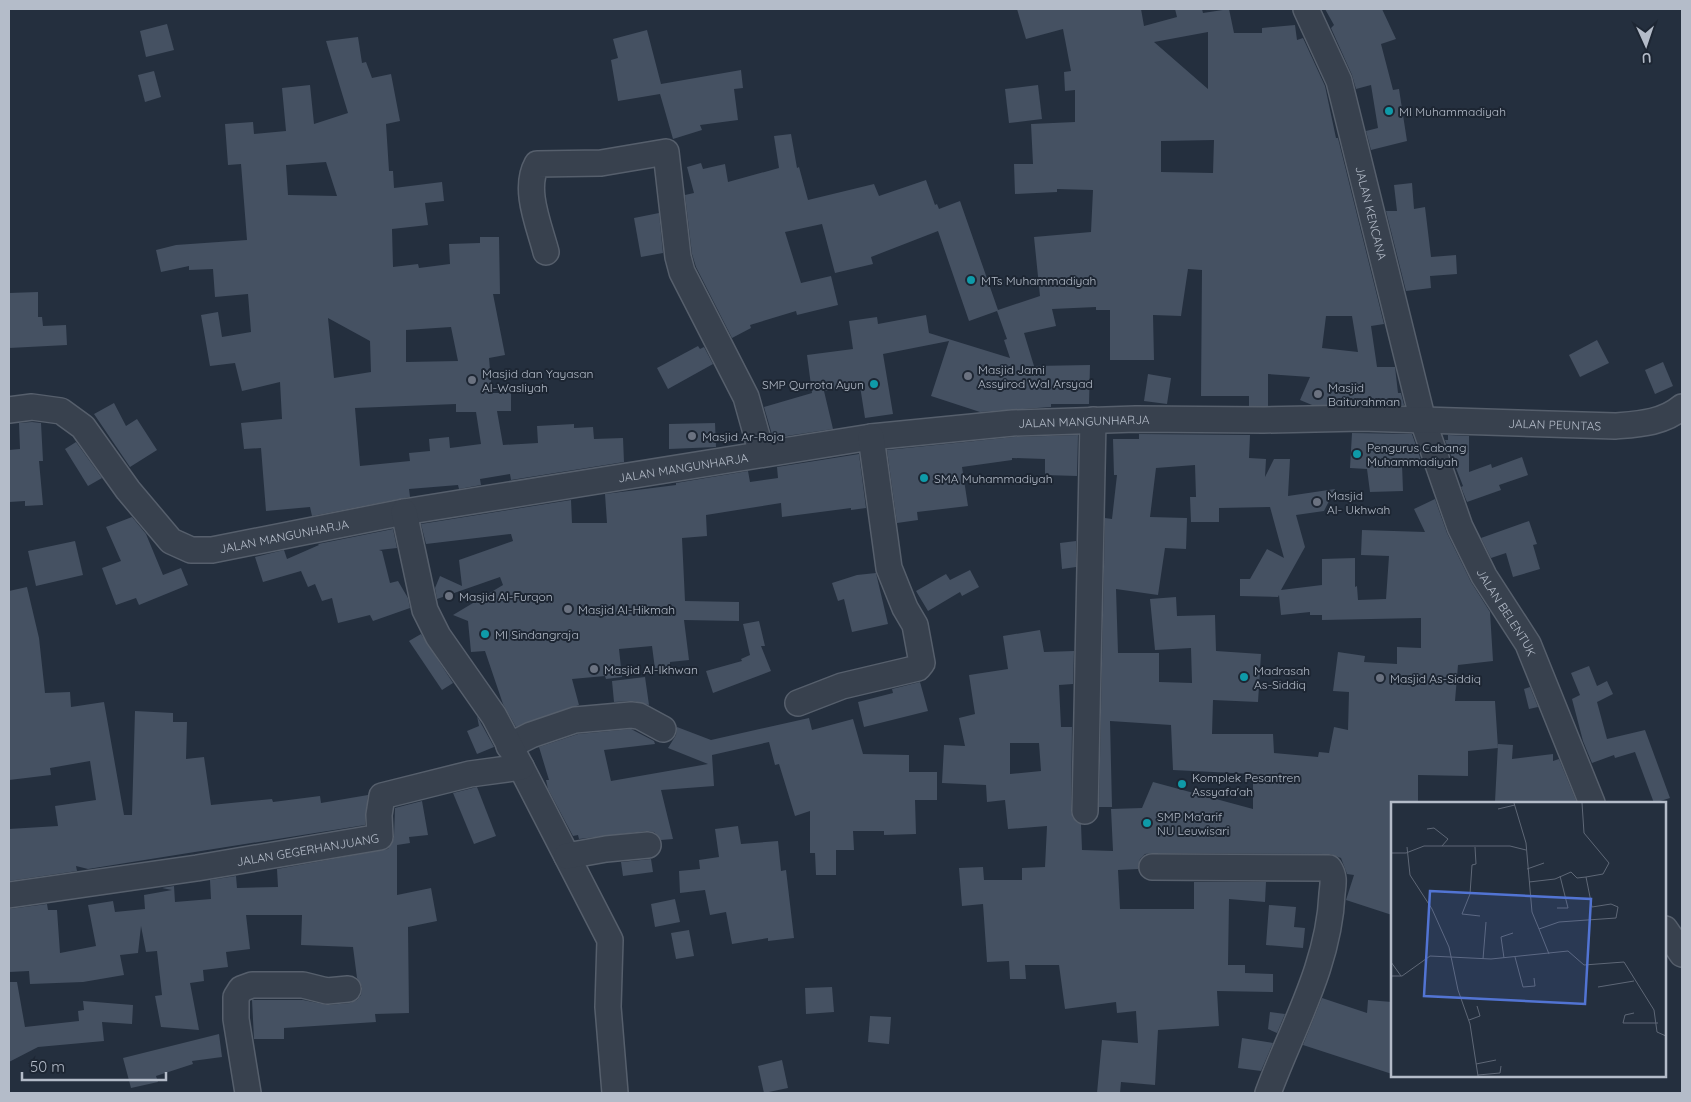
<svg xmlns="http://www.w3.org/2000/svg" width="1691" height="1102" viewBox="0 0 1691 1102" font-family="Quicksand,sans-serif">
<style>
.building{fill:#455162;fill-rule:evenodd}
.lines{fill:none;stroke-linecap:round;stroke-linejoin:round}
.minor-casing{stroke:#565f6c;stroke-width:28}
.minor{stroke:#38414e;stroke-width:25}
.culture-dot{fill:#0f9aa8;stroke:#1d2633;stroke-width:2}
.worship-dot{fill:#6b7280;stroke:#1d2633;stroke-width:2}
.labels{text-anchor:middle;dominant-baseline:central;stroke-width:4;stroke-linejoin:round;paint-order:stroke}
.poi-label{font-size:12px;fill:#b4bcc9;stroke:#1d2633;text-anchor:start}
.street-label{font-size:12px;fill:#b4bcc9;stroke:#1d2633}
.inset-road{fill:none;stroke:#5e6776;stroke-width:1}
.view{fill:#5274d3;fill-opacity:0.15;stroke:#5274d3;stroke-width:2.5}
.inset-edge{fill:none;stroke:#b4bcc9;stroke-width:2.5}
</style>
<rect width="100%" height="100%" fill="#242f3e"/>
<g class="building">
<path d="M 1017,9 L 1141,9 L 1144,26 L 1177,17 L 1175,9 L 1202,9 L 1203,13 L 1229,9 L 1234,33 L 1262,33 L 1262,28 L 1295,25 L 1297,40 L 1303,38 L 1325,86 L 1336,138 L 1338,138 L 1384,324 L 1371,326 L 1377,367 L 1395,367 L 1398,393 L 1401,393 L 1404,405 L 1312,405 L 1300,400 L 1310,377 L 1268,374 L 1268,406 L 1249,406 L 1249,396 L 1201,396 L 1202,270 L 1188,269 L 1181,316 L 1153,315 L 1154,360 L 1110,360 L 1110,310 L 1096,310 L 1096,307 L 1052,309 L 1056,326 L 1024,333 L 1034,366 L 1090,365 L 1089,404 L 1051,404 L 1051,407 L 980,412 L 931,396 L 949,341 L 883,354 L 893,414 L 865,418 L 860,386 L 824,391 L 833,429 L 773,438 L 764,407 L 812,393 L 807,355 L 853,349 L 849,321 L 877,317 L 878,324 L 926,315 L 929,333 L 1010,358 L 1004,340 L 1007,339 L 997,311 L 969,321 L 938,231 L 871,257 L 873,264 L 835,273 L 822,224 L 785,232 L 801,283 L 831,276 L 838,305 L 797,315 L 796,311 L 750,325 L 751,328 L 732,338 L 696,267 L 692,254 L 685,195 L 694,193 L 687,167 L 701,163 L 703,169 L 725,164 L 728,182 L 779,168 L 774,136 L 791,134 L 797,168 L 799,167 L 808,200 L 874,184 L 879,196 L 926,180 L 935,205 L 937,204 L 939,209 L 960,201 L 998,310 L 1040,296 L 1034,237 L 1091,232 L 1093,190 L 1057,189 L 1057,192 L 1015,194 L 1014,164 L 1033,164 L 1031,124 L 1075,122 L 1075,90 L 1065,91 L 1064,72 L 1071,71 L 1063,29 L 1026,39 ZM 1208,32 L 1208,89 L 1154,42 ZM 1214,140 L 1213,173 L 1161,172 L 1161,141 ZM 1326,316 L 1352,316 L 1358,352 L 1322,348 Z"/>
<polygon points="1325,9 1382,9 1396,39 1381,44 1393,90 1399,89 1407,141 1371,150 1366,131 1378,128 1371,85 1356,89 1352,75 1331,28 1334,25"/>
<polygon points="167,24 174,50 146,57 140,31"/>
<polygon points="647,30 661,84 741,70 743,88 734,89 738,120 700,125 702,130 673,139 660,94 618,101 611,60 618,58 613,39"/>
<path d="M 358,37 L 362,63 L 366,62 L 372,78 L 391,74 L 400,121 L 386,124 L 389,171 L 393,171 L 394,188 L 442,182 L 444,201 L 425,203 L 428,225 L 392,229 L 393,267 L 418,264 L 419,268 L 450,264 L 449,244 L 480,243 L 480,237 L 499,237 L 500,294 L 493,294 L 505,355 L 489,358 L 492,393 L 511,393 L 511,411 L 497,411 L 503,445 L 538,443 L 537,426 L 574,424 L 574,428 L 593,427 L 594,439 L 623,438 L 624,462 L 511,480 L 510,474 L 480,479 L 481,485 L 459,489 L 458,485 L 409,489 L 410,497 L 312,516 L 310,507 L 266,511 L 261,448 L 244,449 L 241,423 L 282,419 L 280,382 L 242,391 L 235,363 L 210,366 L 201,315 L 218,312 L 222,337 L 251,332 L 248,294 L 215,297 L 213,269 L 189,270 L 189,266 L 161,272 L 156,250 L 176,245 L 247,240 L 241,164 L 228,165 L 225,124 L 253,122 L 254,134 L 286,131 L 282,88 L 310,85 L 314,124 L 348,113 L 326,41 ZM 326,162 L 337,196 L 288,195 L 286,165 ZM 328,318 L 370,341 L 371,372 L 334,378 ZM 451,327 L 458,361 L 406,362 L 406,330 ZM 456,404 L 456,412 L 476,412 L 481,444 L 450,448 L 449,437 L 429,439 L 430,451 L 409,453 L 410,461 L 360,466 L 355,408 Z"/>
<polygon points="154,71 161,97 145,102 138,75"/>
<polygon points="1038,85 1042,119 1009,123 1005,89"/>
<polygon points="1412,183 1414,209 1425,207 1431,257 1456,255 1457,274 1430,276 1431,288 1406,291 1386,211 1397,211 1394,185"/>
<polygon points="659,213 663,253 641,257 634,218"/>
<polygon points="38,292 38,317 42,317 43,326 66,325 67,345 9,348 9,293"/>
<polygon points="1597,340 1609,363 1580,377 1569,355"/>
<polygon points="698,346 700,349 704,347 713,364 668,389 657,368"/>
<polygon points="1663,362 1673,386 1655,394 1645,370"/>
<polygon points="1148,374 1171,378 1167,404 1144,401"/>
<polygon points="114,403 126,426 137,419 157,450 130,467 94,414"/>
<polygon points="32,422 41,423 43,461 39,461 43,505 25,506 25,501 9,502 9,450 20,449 19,423"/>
<polygon points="715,423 716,447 669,449 669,424"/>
<polygon points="1352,433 1412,434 1422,463 1402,464 1403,491 1370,492 1367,469 1350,468"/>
<path d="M 1139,434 L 1250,435 L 1249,458 L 1266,459 L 1265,477 L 1274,459 L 1290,459 L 1288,496 L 1335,489 L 1324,511 L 1296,515 L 1305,547 L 1281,590 L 1322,585 L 1322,559 L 1355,558 L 1355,587 L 1357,586 L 1358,600 L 1386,599 L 1389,556 L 1361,555 L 1362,530 L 1425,532 L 1414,509 L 1435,499 L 1447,533 L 1471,582 L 1490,612 L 1493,661 L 1458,665 L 1455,701 L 1495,701 L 1498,748 L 1468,751 L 1468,776 L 1418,775 L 1418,803 L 1392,803 L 1392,915 L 1346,900 L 1354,875 L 1347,874 L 1341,858 L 1330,854 L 1152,853 L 1145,854 L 1140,859 L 1138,869 L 1118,870 L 1120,909 L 1194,909 L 1194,882 L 1266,882 L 1265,902 L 1229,899 L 1228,965 L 1245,965 L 1245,973 L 1273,974 L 1273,992 L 1217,991 L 1219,1026 L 1158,1030 L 1155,1085 L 1121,1082 L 1120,1093 L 1097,1093 L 1102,1040 L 1138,1043 L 1136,1011 L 1117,1013 L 1116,1002 L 1065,1009 L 1059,965 L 1025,965 L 1026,979 L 1010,979 L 1009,961 L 987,962 L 983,904 L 962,906 L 959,868 L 983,867 L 984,880 L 1022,880 L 1022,868 L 1045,867 L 1047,826 L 1008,829 L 1005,800 L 987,802 L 986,785 L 942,783 L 944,745 L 965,746 L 959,718 L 975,714 L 969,675 L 1008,669 L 1003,636 L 1040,630 L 1044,652 L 1074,651 L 1073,684 L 1059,685 L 1061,727 L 1072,727 L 1071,811 L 1073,818 L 1081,824 L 1082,850 L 1113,851 L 1111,809 L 1142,808 L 1153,782 L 1253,809 L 1253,774 L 1173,770 L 1171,725 L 1110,721 L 1112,807 L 1099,807 L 1105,518 L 1112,519 L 1117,475 L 1114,475 L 1113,439 L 1139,439 ZM 1195,465 L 1196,497 L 1190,497 L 1191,522 L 1219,522 L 1219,508 L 1270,507 L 1284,558 L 1267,549 L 1250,579 L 1240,579 L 1240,596 L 1278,597 L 1279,595 L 1281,615 L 1310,612 L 1310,615 L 1322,615 L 1322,620 L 1421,618 L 1421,648 L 1397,647 L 1397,664 L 1364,662 L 1365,656 L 1338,652 L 1333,691 L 1349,692 L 1348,730 L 1334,727 L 1329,753 L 1319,752 L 1318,757 L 1274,753 L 1273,734 L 1212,734 L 1213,700 L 1258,702 L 1261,654 L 1216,651 L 1215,615 L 1177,616 L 1176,597 L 1150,599 L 1155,650 L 1191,648 L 1192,683 L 1159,682 L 1159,653 L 1118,653 L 1116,589 L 1158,595 L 1165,548 L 1186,549 L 1187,518 L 1150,517 L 1156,468 ZM 1010,743 L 1039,743 L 1041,771 L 1010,774 Z"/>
<polygon points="1078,435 1077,476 1045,475 1045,459 1012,458 1012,460 962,467 968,506 917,512 918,520 897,523 887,450 1014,437"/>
<polygon points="1448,435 1469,436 1469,472 1491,464 1492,468 1522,457 1528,475 1499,485 1501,490 1467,502 1461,487 1463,486 1445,440 1448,440"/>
<polygon points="76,442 102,478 88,486 65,449"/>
<polygon points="859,454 866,508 851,510 851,508 782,517 781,503 706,515 707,536 682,538 685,601 739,602 739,621 684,620 689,660 670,662 670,667 655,669 652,646 619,649 622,677 606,679 605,676 572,679 579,705 516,727 503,704 485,651 471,652 468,621 453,615 503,585 500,577 437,599 435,588 440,576 462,586 459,560 513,541 511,534 426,544 421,524 571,500 572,523 607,523 605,494 676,485 676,483 748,471 750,482 778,478 777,467"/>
<polygon points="132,517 146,534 163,575 181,568 188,585 139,605 136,598 116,605 102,568 121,561 106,527"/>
<polygon points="1529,521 1537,544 1533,545 1540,569 1513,577 1506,553 1491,558 1481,538"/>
<polygon points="393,529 397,548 379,550 382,551 390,583 398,581 408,598 410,608 373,621 370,615 338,623 332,598 322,601 315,584 308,587 301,571 263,582 255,557 284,550 287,559 319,545 318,544"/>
<polygon points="75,541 83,575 36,586 28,551"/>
<polygon points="1076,541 1076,567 1062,569 1060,543"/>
<polygon points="970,570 979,587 962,596 960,592 928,611 916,591 946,574 950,580"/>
<polygon points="876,573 888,624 852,632 844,599 838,601 832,583 857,575"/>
<polygon points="27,587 39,638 45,693 70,692 71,707 104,702 124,815 132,815 135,711 173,713 173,722 187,722 186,759 204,757 211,805 272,799 273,802 320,796 321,803 368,795 365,825 88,869 76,866 77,871 9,881 9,829 58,826 55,806 96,800 90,761 50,768 51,775 9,780 9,591"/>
<polygon points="759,621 765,646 761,646 771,671 713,693 706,671 742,661 741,659 750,655 743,624"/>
<polygon points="421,634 453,683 442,690 409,641"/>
<polygon points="1589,666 1597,686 1607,681 1613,694 1597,702 1607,739 1645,730 1670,798 1654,803 1635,752 1615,758 1614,755 1592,763 1583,741 1572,699 1580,695 1571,673"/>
<polygon points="645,677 649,705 633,701 614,702 612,681"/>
<polygon points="920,682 928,711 864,727 858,702 893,693 892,689"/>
<polygon points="1530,687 1538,707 1529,709 1524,689"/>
<polygon points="477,716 494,747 477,754 467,731 479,726"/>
<polygon points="809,718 812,730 853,719 863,754 909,755 909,772 937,772 937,800 915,800 916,834 884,835 884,831 853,831 854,850 836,850 836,875 816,875 815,853 810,853 810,811 795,816 779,764 775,765 769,742 712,755 714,786 661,790 673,839 661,840 654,832 647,831 579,839 578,835 573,836 548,789 546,780 549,780 539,747 578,734 631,729 654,741 655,744 604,750 611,781 708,764 668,748 676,735 677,727 711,740"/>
<polygon points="1498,744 1513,745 1512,759 1553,754 1553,761 1559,759 1577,803 1495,802"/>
<polygon points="477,787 496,836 474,844 453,793"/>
<polygon points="422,801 428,835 409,837 410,843 397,845 397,895 431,888 437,921 408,927 409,1013 375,1014 376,1022 284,1028 284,1039 254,1039 252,1000 303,1000 328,1005 350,1003 357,1000 361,995 362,987 357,978 353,947 301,945 302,915 246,915 250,949 226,952 228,967 203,970 204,981 190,983 199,1030 161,1027 155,996 162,995 157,951 146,952 141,926 138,953 120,955 124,975 83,982 30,984 29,971 9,972 9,909 47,904 48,910 57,910 60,953 96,946 88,905 113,901 115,912 145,909 144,895 172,890 162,888 174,886 175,902 211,899 210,880 236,876 237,888 278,887 277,869 388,849 394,837 395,808"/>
<polygon points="738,826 741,844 778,841 781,871 786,870 794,938 768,941 768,938 732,944 726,912 710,915 705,890 680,893 679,871 700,869 699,860 719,857 715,829"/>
<polygon points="651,859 653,872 623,876 621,862"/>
<polygon points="675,899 680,922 655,927 651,904"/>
<polygon points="1269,905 1296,907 1294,927 1305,928 1303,948 1266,945"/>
<polygon points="689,930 694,956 676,959 671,933"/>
<polygon points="9,982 17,982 25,1027 79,1021 78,1011 84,1010 83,1001 133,1005 132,1024 102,1022 104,1041 38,1047 9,1062"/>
<polygon points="832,987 834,1012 806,1014 805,988"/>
<polygon points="1322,998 1367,1013 1368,1000 1392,1002 1392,1074 1303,1045"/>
<polygon points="1270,1012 1285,1014 1277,1033 1268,1029"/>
<polygon points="870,1016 891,1017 889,1044 868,1042"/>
<polygon points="219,1034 222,1057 192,1061 193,1064 156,1076 158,1082 131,1088 123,1058"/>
<polygon points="1242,1038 1273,1043 1261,1071 1238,1068"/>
<polygon points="782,1060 788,1088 764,1093 758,1066"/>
</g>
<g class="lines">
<defs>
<g id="minor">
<path id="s1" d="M 1306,9 L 1339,81 L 1423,421 L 1460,527 L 1484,576 L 1528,644 L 1592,803"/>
<path d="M 546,252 C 539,225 523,189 537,164 L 601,163 L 666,152 L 678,257 L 682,272 L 746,397 L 762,454"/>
<path id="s2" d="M 9,410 L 32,407 L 61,411 L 83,427 L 128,490 L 171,541 L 191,550 L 212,550 L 404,512 L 871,437 L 1013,423 L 1136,419 L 1264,420 L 1361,418 L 1615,426 C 1639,424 1663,423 1682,407"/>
<polyline points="798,703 842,686 918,668 922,663 915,625 905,608 889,568 871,437"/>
<polyline points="509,746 531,735 575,720 631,715 639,716 663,729"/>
<polyline points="521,767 610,940 608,1007 615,1093"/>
<polyline points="1085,811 1093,420"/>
<polyline points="567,856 606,849 648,845"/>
<path d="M 1152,867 L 1329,868 C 1335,877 1333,884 1332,894 C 1329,965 1292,1028 1268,1093"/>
<path id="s3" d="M 9,895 L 197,868 L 380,837 L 379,815 L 382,796 L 470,774 L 521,767 L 494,716 L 438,636 L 425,610 L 404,512"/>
<polyline points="1665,929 1682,954"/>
<polyline points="248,1093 236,1019 236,997 241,989 252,985 303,985 327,991 348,989"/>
</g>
</defs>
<use href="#minor" class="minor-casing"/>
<use href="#minor" class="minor"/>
</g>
<g class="culture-dot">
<circle cx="1389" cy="111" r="5"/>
<circle cx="971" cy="280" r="5"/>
<circle cx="874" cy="384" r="5"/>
<circle cx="1357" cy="454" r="5"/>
<circle cx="924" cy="478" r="5"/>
<circle cx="485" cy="634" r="5"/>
<circle cx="1244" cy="677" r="5"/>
<circle cx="1182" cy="784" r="5"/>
<circle cx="1147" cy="823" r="5"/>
</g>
<g class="worship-dot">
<circle cx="968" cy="376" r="5"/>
<circle cx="472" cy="380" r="5"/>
<circle cx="1318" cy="394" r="5"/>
<circle cx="692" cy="436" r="5"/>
<circle cx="1317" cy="502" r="5"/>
<circle cx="449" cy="596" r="5"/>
<circle cx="568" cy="609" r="5"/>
<circle cx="594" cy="669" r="5"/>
<circle cx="1380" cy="678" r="5"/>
</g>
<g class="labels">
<g class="poi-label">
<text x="1399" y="111">MI Muhammadiyah</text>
<text x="981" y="280">MTs Muhammadiyah</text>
<text x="978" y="369">Masjid Jami<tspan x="978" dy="14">Assyirod Wal Arsyad</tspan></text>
<text x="482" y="373">Masjid dan Yayasan<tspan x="482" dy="14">Al-Wasliyah</tspan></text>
<text x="864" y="384" text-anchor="end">SMP Qurrota Ayun</text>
<text x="1328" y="387">Masjid<tspan x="1328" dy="14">Baiturahman</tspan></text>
<text x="702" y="436">Masjid Ar-Roja</text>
<text x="1367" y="447">Pengurus Cabang<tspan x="1367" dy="14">Muhammadiyah</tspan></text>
<text x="934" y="478">SMA Muhammadiyah</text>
<text x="1327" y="495">Masjid<tspan x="1327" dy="14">Al- Ukhwah</tspan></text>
<text x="459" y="596">Masjid Al-Furqon</text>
<text x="578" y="609">Masjid Al-Hikmah</text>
<text x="495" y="634">MI Sindangraja</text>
<text x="604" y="669">Masjid Al-Ikhwan</text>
<text x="1254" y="670">Madrasah<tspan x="1254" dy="14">As-Siddiq</tspan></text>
<text x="1390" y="678">Masjid As-Siddiq</text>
<text x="1192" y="777">Komplek Pesantren<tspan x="1192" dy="14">Assyafa'ah</tspan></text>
<text x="1157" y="816">SMP Ma'arif<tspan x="1157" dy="14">NU Leuwisari</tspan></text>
</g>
<g class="street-label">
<text stroke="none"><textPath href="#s1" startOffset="215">JALAN KENCANA</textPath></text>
<text stroke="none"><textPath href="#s2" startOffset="1149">JALAN MANGUNHARJA</textPath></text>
<text stroke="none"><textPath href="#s2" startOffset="1620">JALAN PEUNTAS</textPath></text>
<text stroke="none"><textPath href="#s2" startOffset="745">JALAN MANGUNHARJA</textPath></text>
<text stroke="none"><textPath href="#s2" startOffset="340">JALAN MANGUNHARJA</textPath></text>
<text stroke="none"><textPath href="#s1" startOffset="639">JALAN BELENTUK</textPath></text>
<text stroke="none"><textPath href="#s3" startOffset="302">JALAN GEGERHANJUANG</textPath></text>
</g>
</g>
<g transform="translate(1391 802)">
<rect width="275" height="275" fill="#242f3e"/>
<path class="inset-road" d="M 123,1 L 135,41 L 141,110 L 148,127M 191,1 L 193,31 L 218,61 L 212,72 L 195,75M 107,7 L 124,3M 36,27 L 43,26 L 57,37 L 51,44M 16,45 L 19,73 L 41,107 L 58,145 L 67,188 L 79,222 L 87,274M 84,45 L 85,62 L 81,63 L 79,92 L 71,112 L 89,114M 0,51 L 15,51 L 33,44 L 119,44 L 135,48M 136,67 L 153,61M 138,80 L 164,77 L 180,70 L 186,76 L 195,75 L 201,105 L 220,102 L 227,105 L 225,116 L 168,120 L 148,127 L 158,152M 166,106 L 177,106 L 169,74M 124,155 L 132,185 L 144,184 L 143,176M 113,156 L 110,135 L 122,131M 92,157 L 95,120M 0,160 L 10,174M 0,174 L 11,174 L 39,154 L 100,157 L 177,149 L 193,163 L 233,160 L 263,208 L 266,230 L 275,234M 207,185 L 243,179M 243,211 L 234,213 L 232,221 L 267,221M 78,218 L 89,214 L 86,204M 85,262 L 105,258M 87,273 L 109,271 L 110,264"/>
<path class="view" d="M 39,89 L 200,97 L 194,202 L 33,194 Z"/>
<rect width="275" height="275" class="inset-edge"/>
</g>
<rect width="1691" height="1102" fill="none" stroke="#b4bcc9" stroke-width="20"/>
<g transform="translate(1646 45) rotate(177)" stroke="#1d2633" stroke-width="4" paint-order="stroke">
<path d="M0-4L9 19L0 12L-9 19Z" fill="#b4bcc9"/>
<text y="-8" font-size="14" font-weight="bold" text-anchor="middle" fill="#b4bcc9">U</text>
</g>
<path d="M22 1072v8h144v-8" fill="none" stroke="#b4bcc9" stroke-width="2.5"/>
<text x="30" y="1072" font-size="15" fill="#b4bcc9" stroke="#1d2633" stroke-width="4" paint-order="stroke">50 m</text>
</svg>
